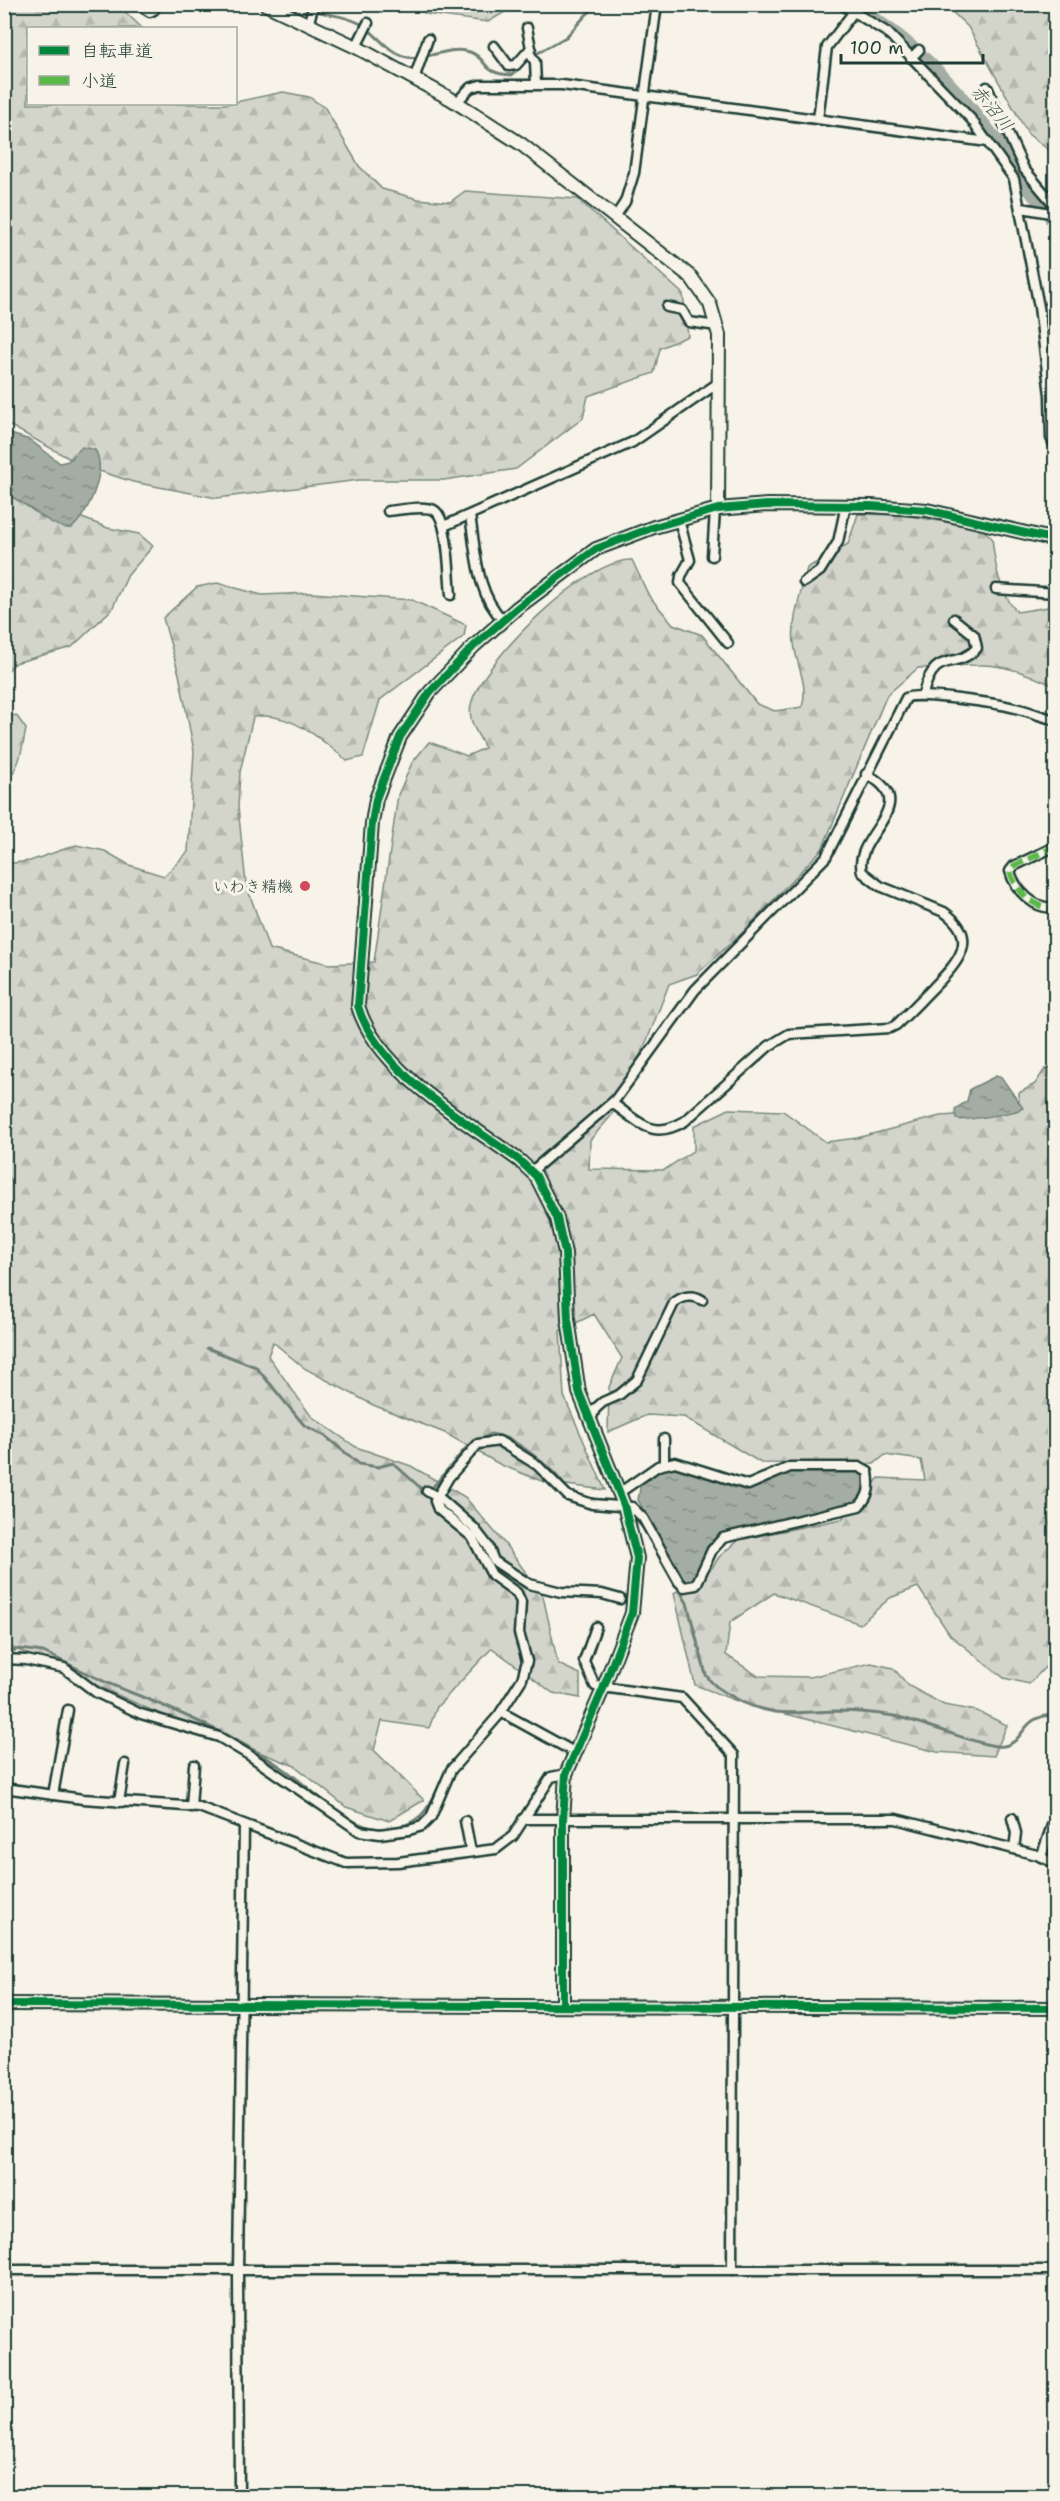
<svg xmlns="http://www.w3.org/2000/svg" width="1060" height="2501" viewBox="0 0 1060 2501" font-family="'Shantell Sans','Klee One',sans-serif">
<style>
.forest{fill:url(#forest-firs);stroke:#79897f;stroke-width:1.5}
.water{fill:url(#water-ripples);stroke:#6f8077;stroke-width:1.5}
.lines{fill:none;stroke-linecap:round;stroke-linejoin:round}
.stream{stroke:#6f8077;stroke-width:3}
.river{stroke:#a4ada3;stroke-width:16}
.street-casing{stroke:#1f3d34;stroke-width:13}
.secondary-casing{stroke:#1f3d34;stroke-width:16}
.street{stroke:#f7f3e8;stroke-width:8}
.secondary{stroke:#f7f3e8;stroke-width:12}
.quiet{stroke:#58b947;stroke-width:6;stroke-dasharray:12 6;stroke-linecap:butt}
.cycleway-casing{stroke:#f7f3e8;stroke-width:11}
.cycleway{stroke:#00873e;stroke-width:8}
.poi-dot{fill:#d1495b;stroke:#f7f3e8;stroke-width:2}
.labels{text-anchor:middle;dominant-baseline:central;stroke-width:6;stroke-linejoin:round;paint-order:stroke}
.poi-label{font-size:16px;fill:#1f3d34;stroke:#f7f3e8;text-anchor:end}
.water-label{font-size:18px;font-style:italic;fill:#405950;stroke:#f7f3e8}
</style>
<defs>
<pattern id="forest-firs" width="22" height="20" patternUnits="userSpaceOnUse" patternTransform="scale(1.5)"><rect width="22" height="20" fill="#d3d5ca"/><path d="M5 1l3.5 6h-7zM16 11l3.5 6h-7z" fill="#b5b8ae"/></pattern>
<pattern id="water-ripples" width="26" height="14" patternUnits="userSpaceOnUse" patternTransform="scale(1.5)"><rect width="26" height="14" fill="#a4ada3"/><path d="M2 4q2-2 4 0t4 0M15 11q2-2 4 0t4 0" fill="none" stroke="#858e86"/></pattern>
</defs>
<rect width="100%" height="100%" fill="#f7f3e8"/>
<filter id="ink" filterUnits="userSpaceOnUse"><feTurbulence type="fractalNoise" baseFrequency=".0167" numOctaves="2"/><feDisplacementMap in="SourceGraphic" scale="12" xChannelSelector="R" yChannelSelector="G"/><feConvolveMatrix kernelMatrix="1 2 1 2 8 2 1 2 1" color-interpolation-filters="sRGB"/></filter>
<g filter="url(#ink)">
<g class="forest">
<polygon points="4,5 118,5 142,28 28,28 28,104 226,104 283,92 309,97 325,108 359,166 382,189 418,199 450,202 465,191 578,199 683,294 688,336 660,348 654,373 588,396 583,418 516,469 444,480 359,480 217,498 133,482 81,465 11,426 5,427"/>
<polygon points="415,5 517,5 488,22 426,14"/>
<polygon points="945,5 1055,5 1055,155 1028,134 968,27"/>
<polygon points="4,469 64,511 108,528 139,534 153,546 128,575 112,609 72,647 15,663 5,674"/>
<path d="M 858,514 L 904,515 L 981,528 L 992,538 C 995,565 999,592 1017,612 L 1055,606 L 1055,687 C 1034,676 1004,664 979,665 C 959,665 939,668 918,668 L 887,695 L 822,849 L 744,931 L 697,974 L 669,984 L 648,1038 L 611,1116 L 590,1140 L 589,1169 L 664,1170 L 694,1150 L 694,1126 L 729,1109 L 783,1111 L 826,1142 L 857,1138 L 940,1116 L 1019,1111 L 1019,1093 L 1035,1084 L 1045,1069 L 1055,1066 L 1055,1657 L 1029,1684 L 1004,1678 L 950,1635 L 918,1587 L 890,1598 L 860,1624 L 774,1593 L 730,1622 L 726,1655 L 758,1676 L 810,1677 L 871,1663 L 893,1668 L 909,1686 L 944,1705 L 977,1711 L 1007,1725 L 994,1756 L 937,1752 L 742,1703 L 695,1685 L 674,1593 L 712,1568 L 719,1557 L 738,1540 L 842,1519 L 879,1478 L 925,1480 L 921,1460 L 885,1455 L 874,1464 L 761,1463 L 684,1417 L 647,1415 L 608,1432 L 609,1387 L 622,1358 L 594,1314 L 560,1331 L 564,1396 L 605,1490 L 544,1482 L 501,1465 L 445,1433 L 373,1405 L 304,1368 L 273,1342 L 268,1356 L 311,1416 L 356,1447 L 411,1466 L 465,1497 L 505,1544 L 543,1596 L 558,1664 L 580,1674 L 580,1698 L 553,1693 L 492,1648 L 437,1707 L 429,1728 L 382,1721 L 374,1750 L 424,1800 L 389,1821 L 346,1807 L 295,1766 L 151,1710 L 9,1646 L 5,1648 L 5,864 L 30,861 L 76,845 L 105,851 L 129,865 L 164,876 L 188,852 L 194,751 L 179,674 L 163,618 L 197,587 L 217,583 L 262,595 L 311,593 L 412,600 L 466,625 L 464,636 L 380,700 L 363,757 L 347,761 C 322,739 288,710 253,717 L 240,772 L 238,807 L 246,884 L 269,949 L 329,964 L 374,962 L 398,795 L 412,763 L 429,742 L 467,756 L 485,748 C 477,732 466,719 472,701 C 486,658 587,558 632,560 L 649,596 L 673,624 L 702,635 L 757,704 L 775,711 L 802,707 C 809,683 796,666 794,643 C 791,618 802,591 807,568 L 848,544 Z"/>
<path d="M 16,715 L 26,729 C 22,749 20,769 5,782 L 5,718 Z"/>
</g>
<g class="water">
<path d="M 4,432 L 30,440 L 60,463 L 68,461 L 82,447 L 95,450 C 108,471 88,513 72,528 C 53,531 25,500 5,494 Z"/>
<path d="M 996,1076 L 1001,1077 L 1023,1108 C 1016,1113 965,1121 956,1119 L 955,1109 L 967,1101 L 970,1089 Z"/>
<polygon points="675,1466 748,1488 791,1471 859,1470 865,1474 865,1492 857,1503 721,1535 709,1548 693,1582 686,1584 638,1500 641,1482 659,1469"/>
</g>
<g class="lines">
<g class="stream">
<path d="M 297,4 C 316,15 340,13 359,23 C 376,32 387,53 407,57 C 427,61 449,45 470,52 C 489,59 480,74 512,75 L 529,58 L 566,37 L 587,14 L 599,4"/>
<polyline points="207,1348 256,1367 304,1425 325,1436 359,1464 378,1467 393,1463 425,1492"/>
<polyline points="587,1498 607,1501"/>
<path d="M 437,1513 C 429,1506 428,1498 432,1488 L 466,1448 L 491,1434 C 513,1437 535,1456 552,1471 C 560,1478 565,1489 575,1495"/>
<polyline points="630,1516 643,1527"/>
<path d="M 658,1553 L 687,1603 L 706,1675 C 714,1687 721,1690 733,1697 C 771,1719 794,1712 835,1711 C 855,1711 875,1713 894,1716 C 917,1720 990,1750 1004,1746 C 1027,1741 1019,1715 1056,1715"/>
<polyline points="516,1634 516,1614"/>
<path d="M 4,1653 L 20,1649 L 43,1652 C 68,1663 92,1677 117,1687 C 174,1709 234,1735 284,1769 C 314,1790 350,1833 388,1829 C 427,1825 430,1802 446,1773"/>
<polyline points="490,1720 503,1701"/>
<polyline points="449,1767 474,1738"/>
</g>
<g class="river">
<path d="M 865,15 C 930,52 985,125 1028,186 C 1042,205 1052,206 1056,232"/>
<polyline points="1056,365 1052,381 1056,437"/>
</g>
<defs>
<g id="street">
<polyline points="137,4 150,12 154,10 156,4"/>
<polyline points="841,4 888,33 971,119 1014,179 1039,307 1050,395 1051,438 1056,448"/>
<polyline points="308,25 314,4"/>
<polyline points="494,46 509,66 516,65 531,48 527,28"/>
<polyline points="356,47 368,23"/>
<polyline points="529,52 535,62 536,84"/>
<polyline points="911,58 919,50"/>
<polyline points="414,79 428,39"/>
<polyline points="987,87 1024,169 1056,207"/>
<polyline points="456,103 470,88 480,85 562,85 988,142"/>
<polyline points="818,119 827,47 852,14"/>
<polyline points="1022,208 1056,214"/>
<polyline points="615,217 625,202 634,173 657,4"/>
<polyline points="667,307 682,310 689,322 717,326"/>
<path d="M 388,511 C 400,510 423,505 434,510 C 449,518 449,578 451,595"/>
<path d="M 470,516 C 476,551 476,594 503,620"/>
<polyline points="679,520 690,560 681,576 680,583 728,643"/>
<polyline points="444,526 633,442 718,383"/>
<polyline points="712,556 715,510"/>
<polyline points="804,582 820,571 838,542 846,505"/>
<polyline points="996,589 1056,593"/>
<path d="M 923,694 C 935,647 954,672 977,648 L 974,635 L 954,619"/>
<path d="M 1056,846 L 1014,866 L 1010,871 C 1015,890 1035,911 1056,907"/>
<path d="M 612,1103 C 640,1122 652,1141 685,1121 L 769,1046 L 789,1034 L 890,1028 L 896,1025 C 909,1013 921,1000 933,988 C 956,964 982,939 944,912 L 880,886 L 862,872 C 852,835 925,804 866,774"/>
<path d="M 532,1171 L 615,1100 L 695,990 L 826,857 L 906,698 C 915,691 1000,704 1015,708 C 1029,711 1042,717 1056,720"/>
<path d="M 591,1420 L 595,1409 L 603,1402 L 619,1395 L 637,1380 L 674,1303 C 682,1296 693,1294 702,1300"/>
<polyline points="664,1439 664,1464"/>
<polyline points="427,1491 442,1500 474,1528 488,1546 494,1561 529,1584 561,1592 602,1594 620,1599"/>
<polyline points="596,1627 584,1661 595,1686 682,1698 734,1755 732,2270"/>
<path d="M 4,1659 L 26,1660 L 64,1668 L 97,1693 L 141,1714 L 219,1737 L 249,1755 L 359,1831 L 380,1834 L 409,1830 L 422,1826 L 431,1817 L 451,1770 L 499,1715 L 522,1679 L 527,1661 L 519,1633 L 521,1602 L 517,1593 L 492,1575 L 472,1537 L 438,1509 L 435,1501 L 449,1477 L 478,1444 L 499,1441 L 537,1465 L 568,1496 L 592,1504 L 632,1507 L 643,1518 L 679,1582 L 684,1587 L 696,1585 L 712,1550 L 723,1538 L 859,1506 C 870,1496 870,1486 868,1472 L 859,1467 L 790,1467 L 748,1485 L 675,1462 L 658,1466 L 619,1493"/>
<polyline points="501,1712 574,1752"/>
<polyline points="4,1788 83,1799 199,1807 346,1863 398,1862 496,1849 513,1836 551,1777 566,1774"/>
<polyline points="53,1795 68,1710"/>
<polyline points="119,1802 125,1764"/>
<polyline points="191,1807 194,1765"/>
<polyline points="1012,1818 1016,1833 1014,1849"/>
<polyline points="523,1819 896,1819 1037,1855 1056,1864"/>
<polyline points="465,1821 471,1852"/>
<polyline points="1041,1857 1056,1814"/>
<polyline points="4,2270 1056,2270"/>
<polyline points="239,2496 238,2270 244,1825"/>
</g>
<g id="secondary">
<polyline points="265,4 356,47 451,99 521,144 691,277 710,304 719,335 718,509"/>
<polyline points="4,2004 1056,2008"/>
<path d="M 563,2006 L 563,1820 L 566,1774 L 603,1689 L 632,1613 L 637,1558 L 624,1505 L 579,1392 L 568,1319 L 565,1253 L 557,1218 L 536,1176 L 520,1161 C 467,1122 377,1071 358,1006 L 372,823 L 376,799 L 400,737 L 430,692 L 474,646 L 517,608 L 596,549 L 654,527 L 718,509 L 767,505 L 871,506 L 927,510 L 1056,540"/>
</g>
</defs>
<use href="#street" class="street-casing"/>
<use href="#secondary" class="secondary-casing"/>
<use href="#street" class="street"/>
<use href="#secondary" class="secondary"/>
<path class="quiet" d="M 1056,846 L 1014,866 L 1010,871 C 1015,890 1035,911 1056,907"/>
<defs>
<g id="cycleway">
<polyline points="4,2004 1056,2008"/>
<path d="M 563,2006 L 563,1820 L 566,1774 L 603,1689 L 632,1613 L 637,1558 L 624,1505 L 579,1392 L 568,1319 L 565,1253 L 557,1218 L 536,1176 L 520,1161 C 467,1122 377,1071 358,1006 L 372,823 L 376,799 L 400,737 L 430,692 L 474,646 L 517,608 L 596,549 L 654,527 L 718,509 L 767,505 L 871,506 L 927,510 L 1056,540"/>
</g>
</defs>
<use href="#cycleway" class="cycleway-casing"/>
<use href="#cycleway" class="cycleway"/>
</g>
</g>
<circle class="poi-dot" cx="305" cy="886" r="6"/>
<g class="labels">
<g class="poi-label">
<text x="293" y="886">いわき精機</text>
</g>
<g class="water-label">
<text transform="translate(992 108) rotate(50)">赤沼川</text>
</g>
</g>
<rect width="1060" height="2501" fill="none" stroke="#f7f3e8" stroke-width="24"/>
<rect x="12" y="12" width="1036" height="2477" fill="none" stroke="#1f3d34" stroke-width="2" filter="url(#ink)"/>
<rect x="27" y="27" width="210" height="78" fill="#f7f3e8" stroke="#a1aaa0" stroke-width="1.5"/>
<rect x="39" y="46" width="30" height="9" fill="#00873e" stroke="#a1aaa0" stroke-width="1.5"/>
<text x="81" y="57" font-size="18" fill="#1f3d34">自転車道</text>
<rect x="39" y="76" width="30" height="9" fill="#58b947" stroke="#a1aaa0" stroke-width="1.5"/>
<text x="81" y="87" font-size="18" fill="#1f3d34">小道</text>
<path d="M841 54v9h142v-9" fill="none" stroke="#1f3d34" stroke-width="3"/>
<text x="850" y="54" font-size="18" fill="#1f3d34" stroke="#f7f3e8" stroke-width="4.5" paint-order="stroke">100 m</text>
</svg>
